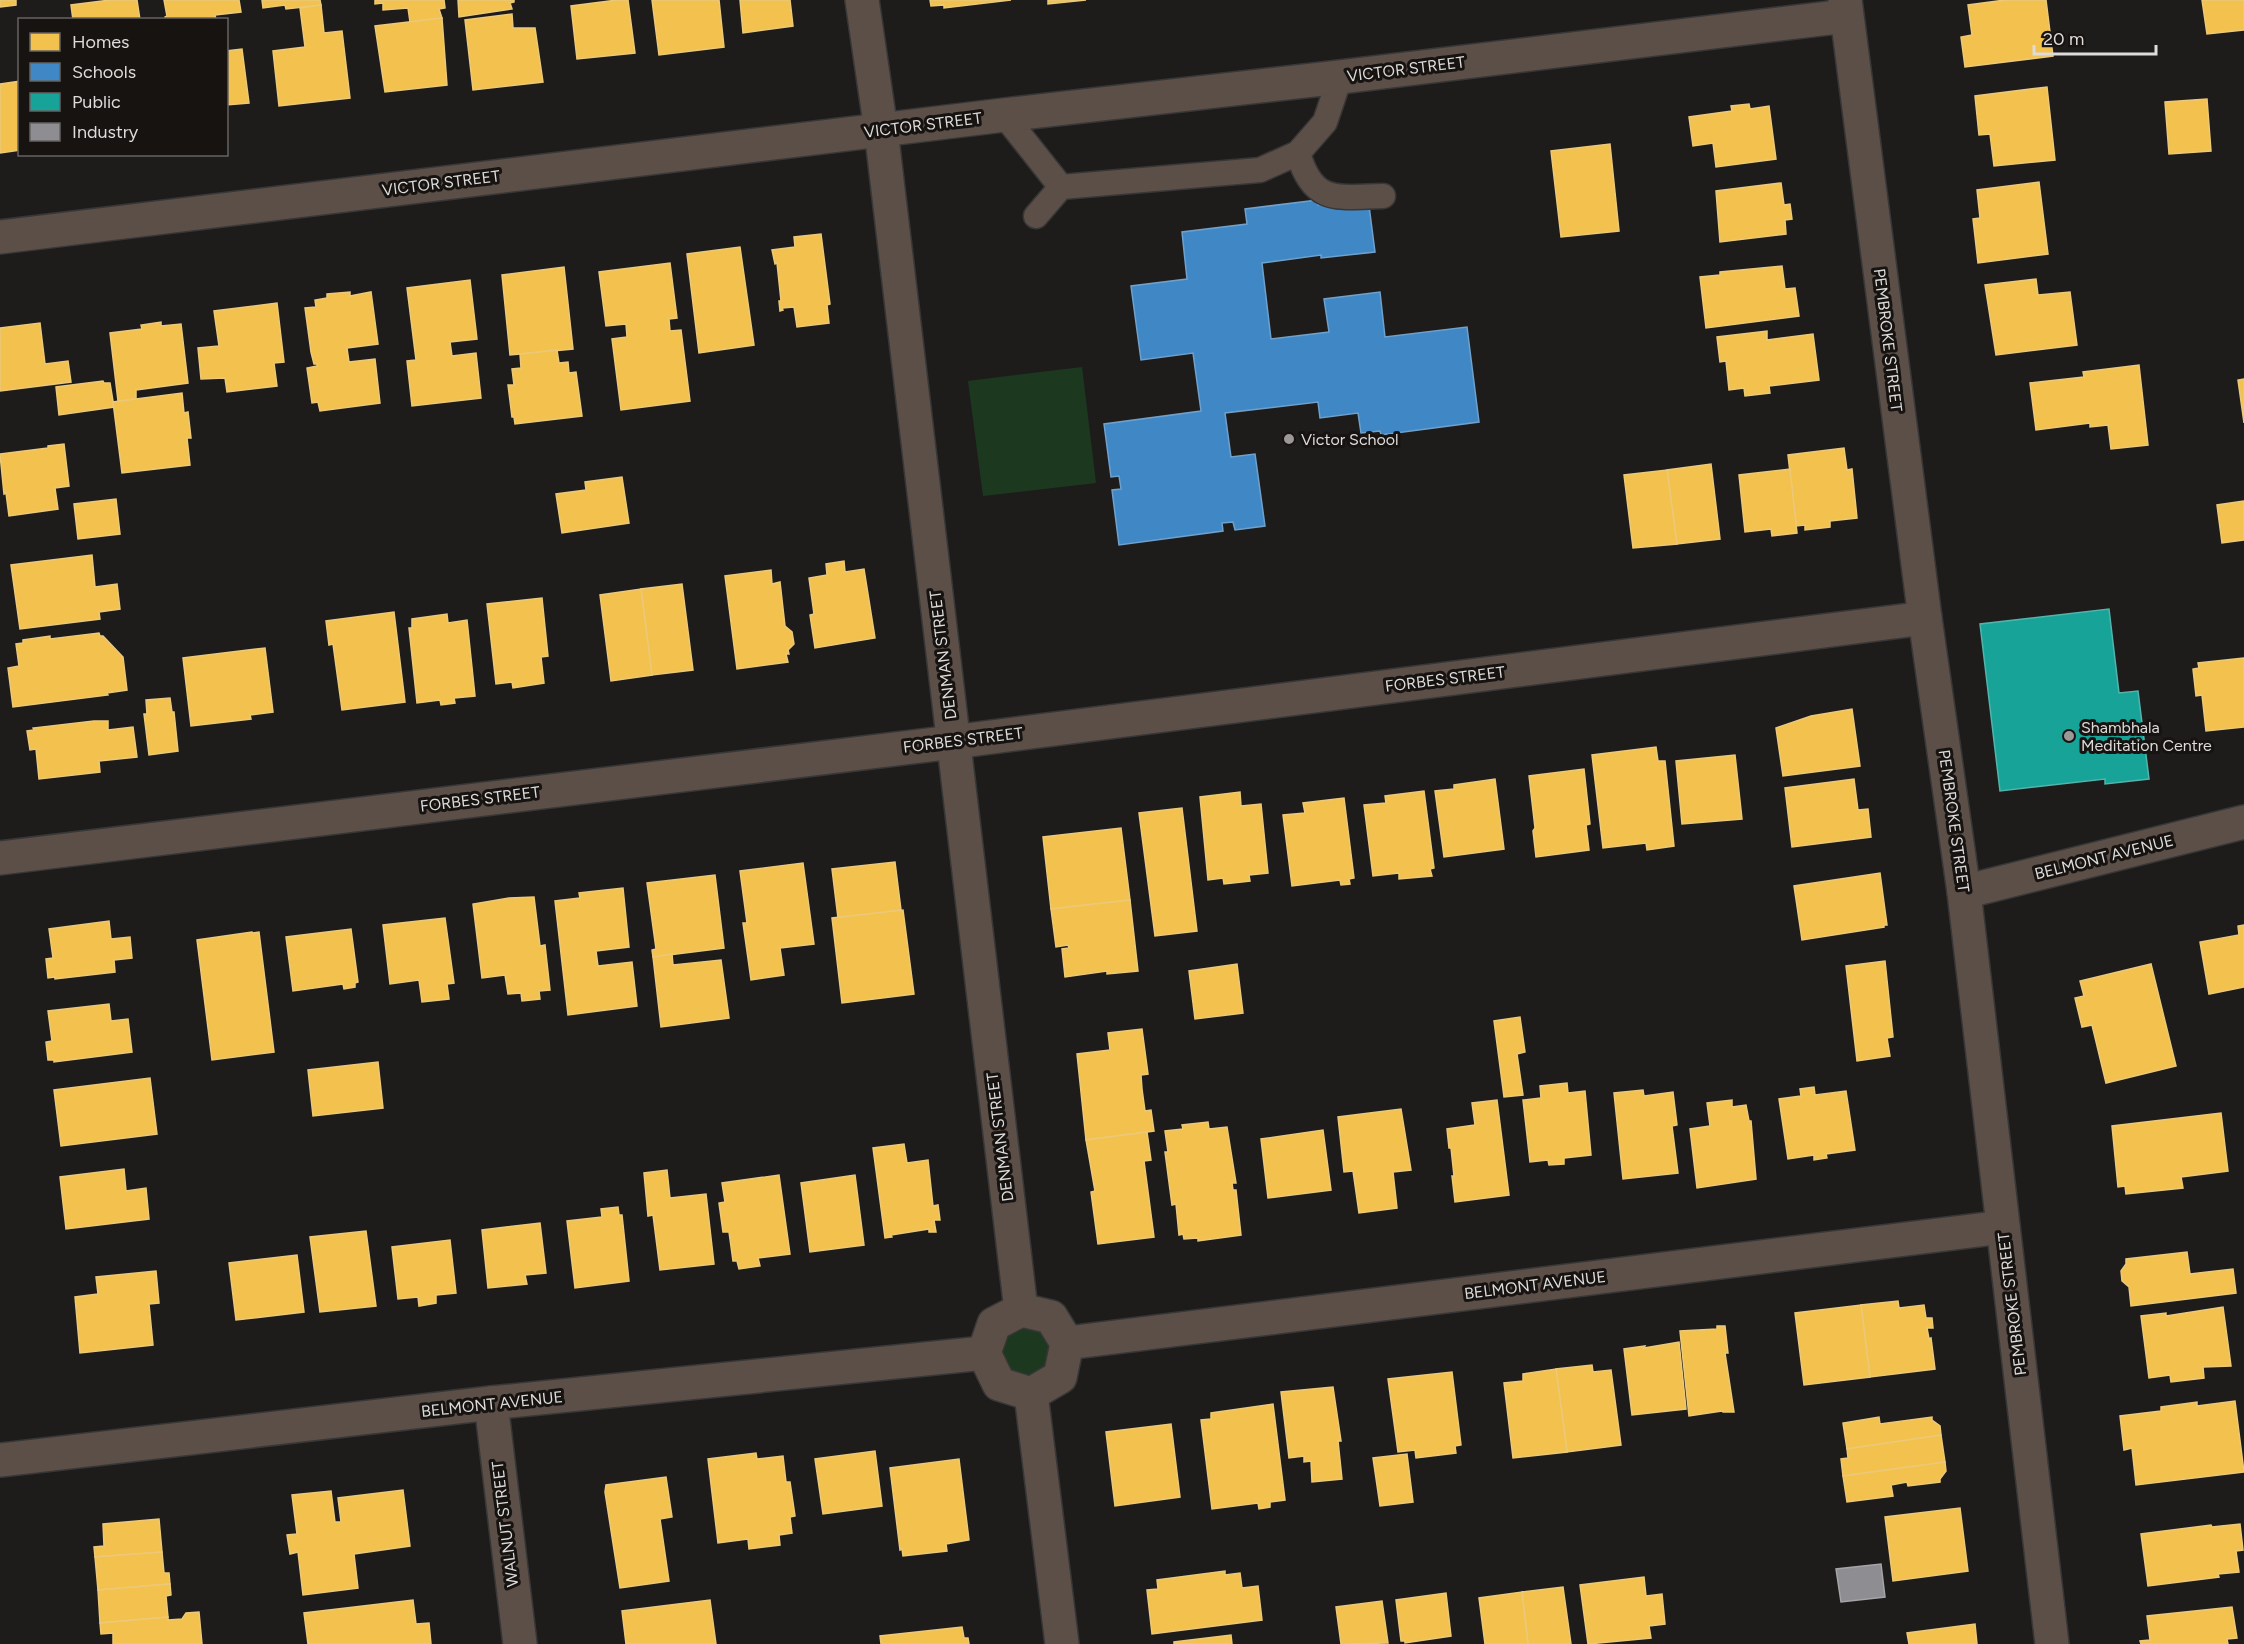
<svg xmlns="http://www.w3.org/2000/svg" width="2244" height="1644" viewBox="0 0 2244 1644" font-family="Figtree,sans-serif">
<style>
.green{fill:#1c3920}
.homes{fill:#f2c14e;stroke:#ecc978;stroke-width:1.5}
.schools{fill:#3f88c5;stroke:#6fa1cc;stroke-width:1.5}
.public{fill:#17a398;stroke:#53b4ac;stroke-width:1.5}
.industry{fill:#8d8d92;stroke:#a5a5a8;stroke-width:1.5}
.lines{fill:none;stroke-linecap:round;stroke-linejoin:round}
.lane-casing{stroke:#383737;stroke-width:27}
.street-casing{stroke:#383737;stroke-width:36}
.lane{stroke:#5c4f48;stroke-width:24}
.street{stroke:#5c4f48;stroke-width:33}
.poi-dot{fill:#9b9998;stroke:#161311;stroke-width:2}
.labels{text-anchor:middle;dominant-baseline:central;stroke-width:6;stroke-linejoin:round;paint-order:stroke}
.street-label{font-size:16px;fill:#dedcdb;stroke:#161311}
.poi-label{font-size:16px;fill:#dedcdb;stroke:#161311;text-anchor:start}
</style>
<rect width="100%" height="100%" fill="#1e1c1b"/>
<g class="green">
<polygon points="1082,367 1096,483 983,496 968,381"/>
<circle cx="1026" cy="1351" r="24"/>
</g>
<g class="homes">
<polygon points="0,0 16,0 16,5 0,7"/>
<polygon points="110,0 137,0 140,20 73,20 71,5"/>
<polygon points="164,0 239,0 241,12 215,15 216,20 165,20 165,17 167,16"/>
<polygon points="262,0 320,0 321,5 286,9 285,5 263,8"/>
<polygon points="375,0 444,0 445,8 439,9 442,18 410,22 408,8 383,10 383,3 375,4"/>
<polygon points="458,0 514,0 514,2 510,3 512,9 459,17"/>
<polygon points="617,0 628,0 635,53 577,59 571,6"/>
<polygon points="652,0 719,0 724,47 659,55"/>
<polygon points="740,0 790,0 793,26 743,33"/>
<polygon points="930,0 1011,0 944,8 944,5 931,6"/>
<polygon points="1048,0 1086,0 1048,4"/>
<polygon points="2005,0 2046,0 2053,56 1965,67 1961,37 1972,35 1968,5"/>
<polygon points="2202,0 2244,0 2244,30 2207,34"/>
<polygon points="321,5 324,33 342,31 350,98 279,106 273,51 305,47 300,8"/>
<polygon points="512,14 513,28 535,28 543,82 473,90 465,20"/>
<polygon points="442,18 447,85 385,92 375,26"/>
<polygon points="242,49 249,103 226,105 226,51"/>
<polygon points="20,81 20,150 0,153 0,84"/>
<polygon points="2047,87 2055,160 1994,166 1990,134 1979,135 1975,96"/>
<polygon points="2207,99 2211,151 2169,154 2165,102"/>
<polygon points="1749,104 1750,109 1769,106 1776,159 1716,167 1713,143 1693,146 1689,117 1732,111 1731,106"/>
<polygon points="1610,144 1619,231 1561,237 1551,151"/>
<polygon points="2039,182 2048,254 1978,263 1973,219 1980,218 1977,190"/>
<polygon points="1781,183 1784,205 1790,204 1792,219 1785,220 1786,234 1720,242 1716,191"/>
<polygon points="821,234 830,304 827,305 829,323 797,327 794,307 782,308 783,310 780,311 779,301 781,301 777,263 775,264 772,250 795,247 794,237"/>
<polygon points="740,247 754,345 699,353 687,254"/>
<polygon points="670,263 677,318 669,319 670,331 681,330 690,401 621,410 612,339 627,337 626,324 606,326 599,272"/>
<polygon points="1782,266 1785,289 1795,288 1799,316 1706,328 1700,277 1720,275 1720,272"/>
<polygon points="564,267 573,349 510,355 502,275"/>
<polygon points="2036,279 2038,295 2070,292 2077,345 1996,355 1985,285"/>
<polygon points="470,280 477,339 450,342 452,356 476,353 481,398 412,406 407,361 416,360 407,288"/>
<polygon points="350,292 350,296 371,292 378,344 347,348 349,362 375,359 380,403 320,411 318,402 312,403 307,368 317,366 317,364 314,364 311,352 305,308 316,307 315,300 327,298 327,294"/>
<polygon points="277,303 284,362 274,363 277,386 227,392 225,378 201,379 198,348 219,346 214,311"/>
<polygon points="161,322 161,326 181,324 188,383 136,390 136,399 118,401 110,333 142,329 141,325"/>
<polygon points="40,323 45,364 68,361 71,382 0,391 0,328"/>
<polygon points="1767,331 1767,340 1813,334 1819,380 1769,386 1770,393 1745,396 1744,388 1729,390 1726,361 1720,362 1717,337"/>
<polygon points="557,350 559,363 568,362 569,373 576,372 582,416 515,424 514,417 512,417 508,385 514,385 512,369 521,368 520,354"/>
<polygon points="2139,365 2148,445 2111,449 2108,425 2090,427 2090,423 2036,430 2030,383 2084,377 2083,372"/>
<polygon points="2244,379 2244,423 2238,380"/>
<polygon points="103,381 104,383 110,383 114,407 59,415 56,387"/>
<polygon points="182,393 184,413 188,412 191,438 187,438 190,465 122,473 113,402"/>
<polygon points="64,444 69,486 55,488 58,509 9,516 6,493 4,494 0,454 48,448 48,446"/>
<polygon points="1844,448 1847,470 1852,469 1857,518 1830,521 1830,527 1805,530 1805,525 1796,526 1788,455"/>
<polygon points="1711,464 1720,539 1677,544 1667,470"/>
<polygon points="1790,469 1797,533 1772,536 1771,529 1745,532 1739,475"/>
<polygon points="1667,470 1677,544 1633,548 1624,475"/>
<polygon points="622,477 629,523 562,533 556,494 586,490 585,482"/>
<polygon points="116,499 120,534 78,539 74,504"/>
<polygon points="2244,501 2244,540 2222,543 2217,505"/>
<polygon points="92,555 95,587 117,584 120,609 99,612 100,619 20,629 11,565"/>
<polygon points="844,561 845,572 864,569 875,638 815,648 810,615 814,614 809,578 827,575 826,564"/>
<polygon points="771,570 772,584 780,582 785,626 792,632 794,644 788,650 789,654 786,654 788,662 737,669 725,576"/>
<polygon points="682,584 693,670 652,675 641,589"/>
<polygon points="641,589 652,675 611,681 600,595"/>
<polygon points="542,598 548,656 541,657 544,683 513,688 512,682 496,684 487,604"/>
<polygon points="394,612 405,702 342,710 333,644 329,645 326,621"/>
<polygon points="447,614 448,623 467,620 475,696 454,698 455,703 441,705 440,700 417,703 409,628 412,628 412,619"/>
<polygon points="99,633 100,636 103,636 123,657 127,690 107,693 108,695 13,707 8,668 19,666 16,644 23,643 23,640 50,636 50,639"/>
<polygon points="265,648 273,712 250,715 251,719 191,726 183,658"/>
<polygon points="2244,658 2244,727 2206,731 2202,695 2196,696 2193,669 2199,668 2198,663"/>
<polygon points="170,698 172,712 174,712 178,751 149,755 144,714 147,714 146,700"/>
<polygon points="1852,709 1860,766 1783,776 1776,728 1811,716"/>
<polygon points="94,721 108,721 108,730 133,727 137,757 99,761 100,772 39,779 36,749 30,750 27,731 34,730 33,728"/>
<polygon points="1656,747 1658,761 1665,761 1674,846 1647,850 1646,843 1603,848 1592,755"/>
<polygon points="1735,755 1742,819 1682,824 1676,761"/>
<polygon points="1584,769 1590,824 1586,825 1589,850 1536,857 1533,831 1535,828 1529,776"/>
<polygon points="1495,779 1504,849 1444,857 1435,791 1454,789 1454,785"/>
<polygon points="1854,779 1858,810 1868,809 1871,837 1792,847 1785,788"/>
<polygon points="1424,791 1434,868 1430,869 1432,876 1399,879 1399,873 1373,876 1364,805 1386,803 1385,796"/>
<polygon points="1240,792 1241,806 1261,804 1268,873 1249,875 1250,881 1224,884 1223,878 1208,880 1200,797"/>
<polygon points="1344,798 1354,878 1349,879 1350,884 1341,885 1340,880 1292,886 1283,815 1305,813 1303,803"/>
<polygon points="1182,808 1197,931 1155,936 1139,813"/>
<polygon points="1121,828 1130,900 1051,909 1043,837"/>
<polygon points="895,862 901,910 838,918 832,869"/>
<polygon points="803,863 814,944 780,948 784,975 751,980 743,923 747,923 740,871"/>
<polygon points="1880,873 1887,925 1884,925 1884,927 1802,940 1794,886"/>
<polygon points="715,875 724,948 653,957 652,950 656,949 647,883"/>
<polygon points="623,888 629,947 596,951 598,966 632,962 637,1006 568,1015 555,901 580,898 579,893"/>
<polygon points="534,897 540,946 545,945 550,990 539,991 540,999 522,1001 521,993 508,994 505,975 482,978 473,904 509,898"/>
<polygon points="1130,900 1138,971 1107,974 1107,971 1065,977 1062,949 1069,948 1068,945 1056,947 1051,909"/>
<polygon points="903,910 914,994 842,1003 832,918"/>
<polygon points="445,918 454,983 447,984 449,999 422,1002 419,980 390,984 383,925"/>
<polygon points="109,921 111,939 130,937 132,958 114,960 115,972 55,979 55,977 48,978 46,959 53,958 49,929"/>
<polygon points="2244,925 2244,987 2209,994 2200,942 2239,935 2238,926"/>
<polygon points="351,929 358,982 355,983 355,987 344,989 343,984 293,991 286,937"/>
<polygon points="252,932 253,933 259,932 274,1052 212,1060 197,940"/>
<polygon points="672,954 673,965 721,960 729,1018 661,1027 653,957"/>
<polygon points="1885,961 1893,1037 1887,1038 1890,1056 1857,1061 1846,966"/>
<polygon points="1237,964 1243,1013 1195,1019 1189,971"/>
<polygon points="2151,964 2176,1066 2106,1083 2092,1025 2082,1027 2075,998 2084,996 2080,981"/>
<polygon points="109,1004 111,1021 128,1019 132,1052 54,1062 54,1060 48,1060 46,1042 52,1041 48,1011"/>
<polygon points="1520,1017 1525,1052 1517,1054 1523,1095 1504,1097 1494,1021"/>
<polygon points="1142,1029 1148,1074 1141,1075 1142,1089 1145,1111 1151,1110 1154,1131 1086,1140 1077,1054 1110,1050 1108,1033"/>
<polygon points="378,1062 383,1108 313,1116 308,1070"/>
<polygon points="150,1078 157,1134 61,1146 54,1090"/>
<polygon points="1567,1083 1568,1093 1585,1091 1591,1155 1564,1158 1564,1164 1549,1165 1548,1160 1530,1162 1523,1100 1541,1098 1540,1086"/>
<polygon points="1814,1087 1815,1095 1846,1091 1855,1150 1826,1154 1827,1158 1814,1160 1814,1155 1788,1159 1779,1099 1801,1096 1800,1089"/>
<polygon points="1643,1090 1644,1096 1673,1092 1677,1125 1672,1126 1678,1173 1623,1179 1614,1093"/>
<polygon points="1497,1100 1509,1195 1455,1202 1452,1176 1454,1176 1451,1148 1449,1148 1447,1129 1475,1125 1472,1103"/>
<polygon points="1732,1100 1732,1107 1746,1105 1749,1121 1751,1121 1756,1179 1697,1188 1690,1129 1710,1126 1707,1103"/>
<polygon points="1401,1109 1411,1170 1393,1172 1397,1208 1359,1213 1353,1171 1344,1172 1338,1117"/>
<polygon points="2221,1113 2228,1171 2181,1177 2183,1188 2126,1194 2125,1186 2118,1187 2112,1126"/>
<polygon points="1208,1122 1209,1129 1227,1127 1236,1183 1232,1183 1233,1190 1236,1190 1241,1235 1198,1241 1198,1238 1184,1239 1183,1234 1179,1235 1176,1204 1172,1205 1165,1152 1168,1152 1165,1131 1183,1129 1182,1125"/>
<polygon points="1323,1130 1331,1190 1268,1198 1261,1139"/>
<polygon points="1147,1132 1151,1160 1144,1161 1154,1237 1098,1244 1091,1192 1095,1191 1086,1140"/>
<polygon points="904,1144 907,1163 928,1160 933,1206 938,1205 940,1220 934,1220 936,1232 929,1232 929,1229 891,1235 892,1237 885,1238 873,1148"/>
<polygon points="124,1169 126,1191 146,1188 149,1219 66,1229 60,1177"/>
<polygon points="667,1170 670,1198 706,1194 714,1264 660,1270 653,1215 648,1216 644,1173"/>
<polygon points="779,1175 790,1254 758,1258 760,1266 739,1269 737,1261 733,1261 729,1232 723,1232 719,1203 725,1202 722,1183"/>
<polygon points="855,1175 864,1245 810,1252 801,1183"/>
<polygon points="618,1207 619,1215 622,1215 629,1281 575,1288 567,1221 602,1217 601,1209"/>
<polygon points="540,1223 546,1273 525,1275 527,1284 488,1288 482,1230"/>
<polygon points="366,1231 376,1306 320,1312 310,1237"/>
<polygon points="450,1240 456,1293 436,1295 436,1303 419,1306 418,1297 398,1299 392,1247"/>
<polygon points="2187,1252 2190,1274 2233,1269 2236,1293 2131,1306 2129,1287 2122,1281 2121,1271 2126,1264 2126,1259"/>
<polygon points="297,1255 304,1312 236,1320 229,1263"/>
<polygon points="156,1271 159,1303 149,1304 153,1345 80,1353 75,1297 98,1294 96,1277"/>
<polygon points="1898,1301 1899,1308 1924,1305 1926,1318 1932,1318 1933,1328 1927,1328 1929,1339 1931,1338 1935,1369 1870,1377 1861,1305"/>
<polygon points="1861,1305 1870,1377 1804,1385 1795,1313"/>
<polygon points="2223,1307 2231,1366 2203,1367 2204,1378 2171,1382 2170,1375 2149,1378 2141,1316 2166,1313 2166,1316"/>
<polygon points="1717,1326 1725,1326 1728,1353 1725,1353 1734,1412 1723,1412 1722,1411 1689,1416 1680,1331 1717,1329"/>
<polygon points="1679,1342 1686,1409 1632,1415 1624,1349 1645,1346 1644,1348"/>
<polygon points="1592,1365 1593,1372 1611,1370 1621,1445 1567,1452 1556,1369"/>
<polygon points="1556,1369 1567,1452 1513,1458 1504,1383 1523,1381 1523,1374"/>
<polygon points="1452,1372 1461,1445 1455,1446 1456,1453 1416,1458 1415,1450 1398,1452 1388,1379"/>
<polygon points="1333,1387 1341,1441 1338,1441 1342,1479 1312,1482 1311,1461 1304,1462 1304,1456 1289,1458 1281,1392"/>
<polygon points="2235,1401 2244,1472 2136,1485 2132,1448 2124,1450 2120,1416 2161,1411 2161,1407 2197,1402 2197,1406"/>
<polygon points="1273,1404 1285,1500 1270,1502 1270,1507 1259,1509 1258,1503 1212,1509 1201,1420 1211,1419 1211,1413"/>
<polygon points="1879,1417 1880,1424 1932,1417 1932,1420 1940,1426 1941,1435 1847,1449 1843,1423"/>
<polygon points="1171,1424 1180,1497 1115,1506 1106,1432"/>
<polygon points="1941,1435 1945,1462 1843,1476 1841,1459 1848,1458 1847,1449"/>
<polygon points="875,1451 882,1506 823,1514 815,1459"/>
<polygon points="756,1453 757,1459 783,1456 786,1482 790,1482 795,1516 790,1517 792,1533 779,1535 780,1545 749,1549 748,1539 718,1543 708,1459"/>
<polygon points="1407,1454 1413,1502 1380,1506 1373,1458"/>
<polygon points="959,1459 969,1540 946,1544 947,1551 903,1556 902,1549 900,1550 890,1468"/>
<polygon points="1945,1462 1946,1471 1940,1479 1940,1482 1908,1486 1907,1482 1891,1485 1893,1496 1847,1502 1843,1476"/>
<polygon points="666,1477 672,1517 660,1519 669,1581 620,1588 605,1492 606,1485"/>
<polygon points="403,1490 410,1546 354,1554 358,1588 303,1595 298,1552 290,1554 287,1535 297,1534 292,1495 331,1491 335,1522 341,1522 338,1498"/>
<polygon points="1960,1508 1968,1571 1893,1581 1885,1517"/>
<polygon points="159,1519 162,1552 95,1557 94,1547 104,1546 103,1524"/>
<polygon points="2240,1524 2243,1550 2236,1551 2239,1572 2218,1574 2219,1577 2148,1586 2141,1534 2211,1525 2212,1527"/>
<polygon points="162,1552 164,1573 169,1573 170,1584 98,1590 95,1557"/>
<polygon points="1225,1571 1225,1575 1240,1573 1242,1588 1258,1586 1262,1620 1152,1634 1147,1590 1158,1589 1157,1580"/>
<polygon points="1644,1577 1646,1596 1662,1594 1665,1624 1649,1626 1651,1638 1588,1644 1580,1585"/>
<polygon points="170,1584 171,1595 166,1596 168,1617 100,1623 98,1590"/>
<polygon points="1563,1587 1571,1644 1528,1644 1522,1592"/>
<polygon points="1522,1592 1528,1644 1485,1644 1479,1598"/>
<polygon points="1446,1593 1451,1636 1405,1643 1405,1641 1401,1641 1396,1600"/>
<polygon points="413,1600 416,1624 429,1623 431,1644 308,1644 304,1613"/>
<polygon points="710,1600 716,1644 626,1644 622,1611"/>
<polygon points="1382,1601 1388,1643 1341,1644 1336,1607"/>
<polygon points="2232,1607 2237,1638 2227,1639 2228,1644 2141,1644 2140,1641 2150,1640 2147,1616"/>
<polygon points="199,1612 202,1644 113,1644 113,1633 101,1634 100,1623 168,1617 168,1620 182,1619 186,1613"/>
<polygon points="1975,1624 1977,1644 1909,1644 1907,1633"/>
<polygon points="962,1627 964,1638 968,1638 969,1644 881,1644 880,1636"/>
<polygon points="1231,1635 1232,1644 1174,1644 1174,1642"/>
</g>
<polygon class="schools" points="1368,198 1375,252 1321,258 1321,255 1262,263 1271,339 1329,332 1324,299 1380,292 1385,337 1467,327 1479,422 1381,435 1380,431 1361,433 1358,413 1320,418 1318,402 1225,413 1231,457 1255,454 1265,526 1235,530 1233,522 1222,523 1223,531 1119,545 1112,490 1121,489 1119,476 1111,477 1104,424 1201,411 1193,353 1141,360 1131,286 1187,279 1182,232 1247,224 1245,209 1317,200 1318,205"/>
<polygon class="public" points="2109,609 2119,693 2138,691 2149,779 2105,784 2105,779 2000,791 1980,624"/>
<polygon class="industry" points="1881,1564 1885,1597 1841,1602 1836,1569"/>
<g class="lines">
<defs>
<g id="lane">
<polyline points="1004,115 1061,187 1036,216"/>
<path d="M 1298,153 C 1313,205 1337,197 1383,196"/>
<polyline points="1061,187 1260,170 1298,153 1325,122 1340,77"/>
</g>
<g id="street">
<polyline points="862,0 881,130 1021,1310"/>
<polyline points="1845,0 1925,618 1964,892 2052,1644"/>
<polyline points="0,237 1004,115 1340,77 1846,16"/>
<polyline points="0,858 953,742 1925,618"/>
<polyline points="1964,892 2244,822"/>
<polygon points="1021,1310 1051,1317 1067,1343 1060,1377 1031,1394 999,1384 984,1353 994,1324"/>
<polyline points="1067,1343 2003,1227"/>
<polyline points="1031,1394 1062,1644"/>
<polyline points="491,1403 520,1644"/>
<polyline points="0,1460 491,1403 984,1353"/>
</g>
</defs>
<use href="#lane" class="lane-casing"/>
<use href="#street" class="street-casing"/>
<use href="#lane" class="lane"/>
<use href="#street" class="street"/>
</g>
<g class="poi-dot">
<circle cx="1289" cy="439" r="6"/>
<circle cx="2069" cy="736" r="6"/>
</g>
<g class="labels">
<g class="street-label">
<text transform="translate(1406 69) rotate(-7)">VICTOR STREET</text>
<text transform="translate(923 125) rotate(-7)">VICTOR STREET</text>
<text transform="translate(441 183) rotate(-7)">VICTOR STREET</text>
<text transform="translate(1888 340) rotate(83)">PEMBROKE STREET</text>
<text transform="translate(943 655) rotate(-97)">DENMAN STREET</text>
<text transform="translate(1445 679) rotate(-7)">FORBES STREET</text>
<text transform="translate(963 740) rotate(-7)">FORBES STREET</text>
<text transform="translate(480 799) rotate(-7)">FORBES STREET</text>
<text transform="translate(1954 821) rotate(82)">PEMBROKE STREET</text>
<text transform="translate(2104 857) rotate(-14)">BELMONT AVENUE</text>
<text transform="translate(1000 1137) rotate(-97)">DENMAN STREET</text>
<text transform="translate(1535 1285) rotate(-7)">BELMONT AVENUE</text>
<text transform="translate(2012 1304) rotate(-97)">PEMBROKE STREET</text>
<text transform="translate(492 1404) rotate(-6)">BELMONT AVENUE</text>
<text transform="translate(505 1524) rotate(-97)">WALNUT STREET</text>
</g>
<g class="poi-label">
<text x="1301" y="439">Victor School</text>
<text x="2081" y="727">Shambhala<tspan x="2081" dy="18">Meditation Centre</tspan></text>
</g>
</g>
<rect x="18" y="18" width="210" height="138" fill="#161311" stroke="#666362" stroke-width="1.5"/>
<rect x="30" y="33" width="30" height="18" fill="#f2c14e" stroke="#666362" stroke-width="1.5"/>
<text x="72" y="48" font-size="18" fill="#dedcdb">Homes</text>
<rect x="30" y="63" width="30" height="18" fill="#3f88c5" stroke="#666362" stroke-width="1.5"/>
<text x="72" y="78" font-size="18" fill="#dedcdb">Schools</text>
<rect x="30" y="93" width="30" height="18" fill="#17a398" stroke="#666362" stroke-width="1.5"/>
<text x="72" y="108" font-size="18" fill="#dedcdb">Public</text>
<rect x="30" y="123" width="30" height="18" fill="#8d8d92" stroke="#666362" stroke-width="1.5"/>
<text x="72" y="138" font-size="18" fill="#dedcdb">Industry</text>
<path d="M2034 45v9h122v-9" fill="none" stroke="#dedcdb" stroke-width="3"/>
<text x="2043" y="45" font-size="18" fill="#dedcdb" stroke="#161311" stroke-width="4.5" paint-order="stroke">20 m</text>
</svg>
